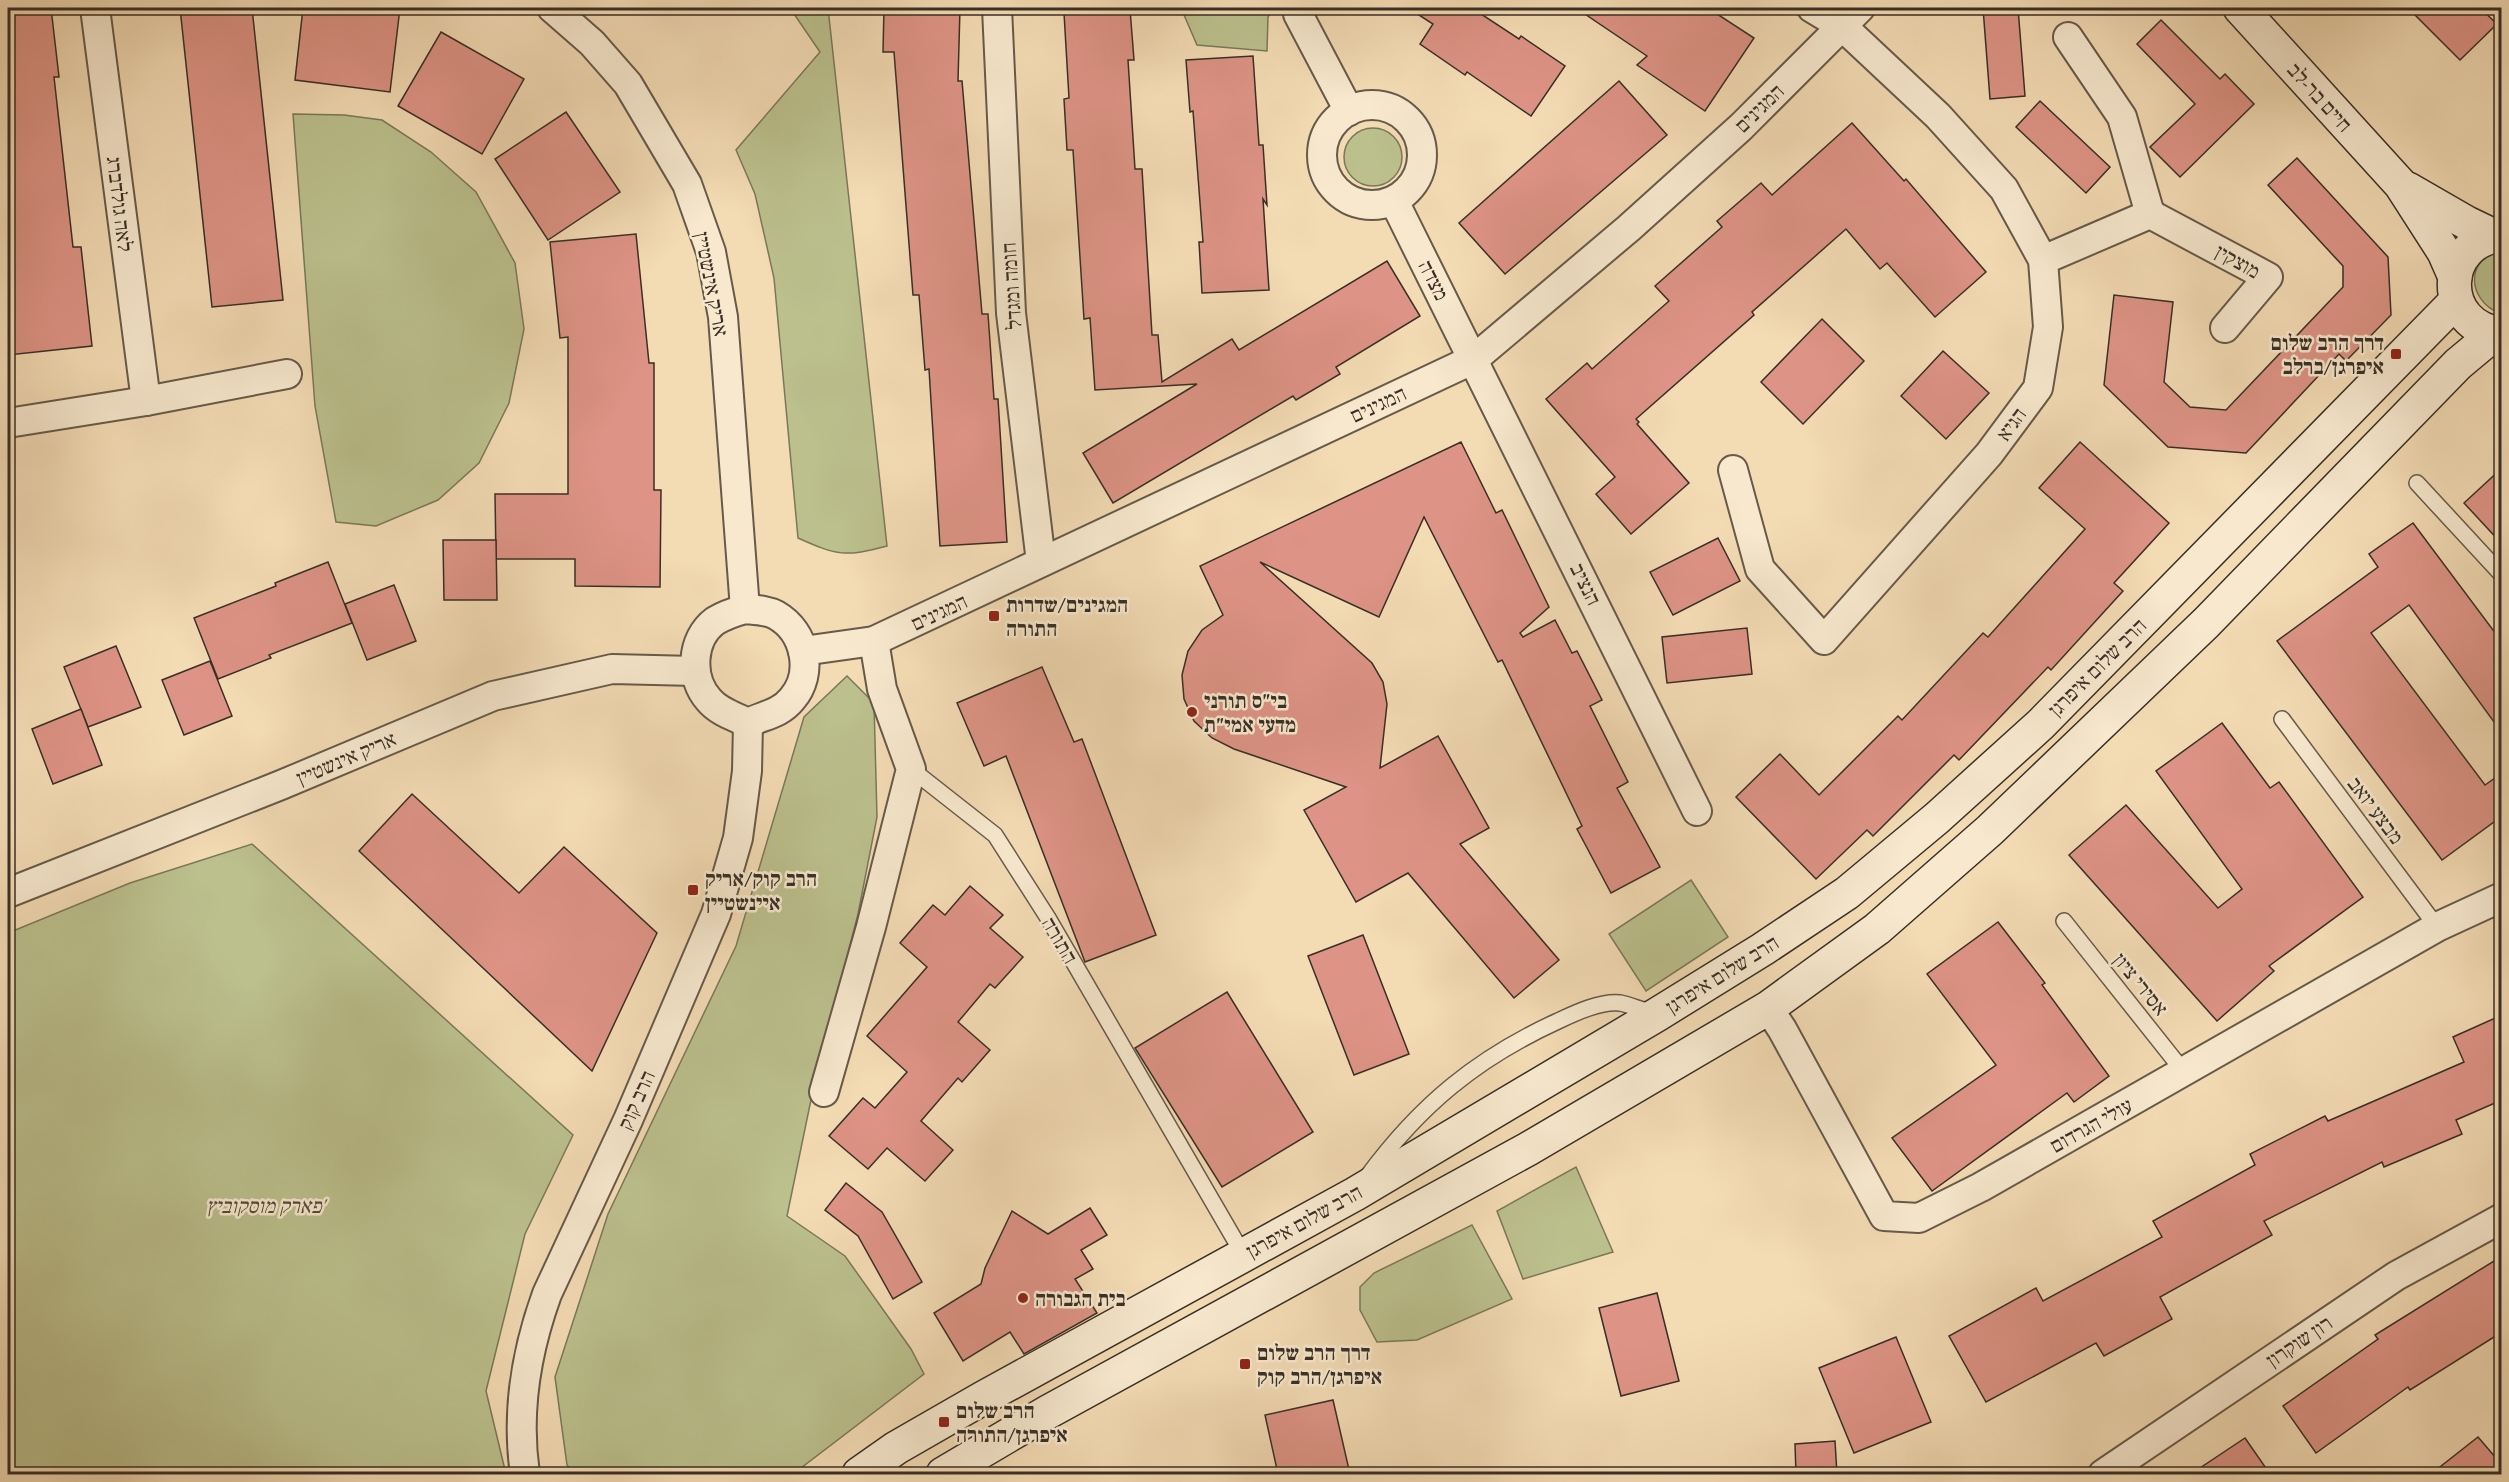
<svg xmlns="http://www.w3.org/2000/svg" width="2509" height="1482" viewBox="0 0 2509 1482" font-family="'EB Garamond','Frank Ruhl Libre',serif">
<style>
.green{fill:#bbc08d;stroke:#7a785a;stroke-width:1.5}
.building{fill:#dd9385;stroke:#382f26;stroke-width:1.5}
.lines{fill:none;stroke-linecap:round;stroke-linejoin:round}
.lane-casing{stroke:#675a4a;stroke-width:18}
.street-casing{stroke:#675a4a;stroke-width:32}
.secondary-casing{stroke:#382f26;stroke-width:36}
.lane{stroke:#f7e8ce;stroke-width:15}
.street{stroke:#f7e8ce;stroke-width:28}
.secondary{stroke:#f7e8ce;stroke-width:33}
.poi-dot{fill:#8f2418;stroke:#f7e8ce;stroke-width:2}
.labels{text-anchor:middle;dominant-baseline:central;stroke-width:5;stroke-linejoin:round;paint-order:stroke}
.street-label{font-size:21px;fill:#382f26;stroke:#f7e8ce}
.poi-label{font-size:21px;font-weight:bold;fill:#382f26;stroke:#f7e8ce;text-anchor:start}
.park-label{font-size:21px;font-style:italic;fill:#524c3b;stroke:#f7e8ce}
</style>
<rect width="100%" height="100%" fill="#f3dbb4"/>
<filter id="stains"><feTurbulence type="fractalNoise" baseFrequency=".00333" numOctaves="4"/><feColorMatrix values="0 0 0 0 .2 0 0 0 0 .09 0 0 0 0 .02 0 0 0 .5 -.17"/></filter>
<radialGradient id="worn" r=".72"><stop offset=".6" stop-color="#630" stop-opacity="0"/><stop offset="1" stop-color="#630" stop-opacity=".3"/></radialGradient>
<g class="green">
<path d="M 790,8 L 828,8 L 887,546 C 845,557 838,556 798,538 L 774,278 L 755,194 L 736,150 L 820,52 Z"/>
<polygon points="1181,8 1274,8 1268,17 1267,51 1197,45"/>
<polygon points="293,114 344,115 382,120 431,152 476,192 515,263 524,329 509,403 479,463 438,500 376,526 336,522 315,406"/>
<circle cx="1373" cy="157" r="29"/>
<path d="M 2501,252 L 2501,313 L 2499,313 C 2467,300 2465,257 2501,252 Z"/>
<polygon points="847,676 874,703 877,817 858,914 813,1090 787,1216 845,1256 911,1349 924,1374 793,1474 574,1474 567,1465 555,1377 608,1214 736,946 804,717"/>
<polygon points="252,844 573,1135 525,1234 486,1391 506,1474 8,1474 8,933 130,883"/>
<polygon points="1691,880 1728,937 1646,991 1609,934"/>
<polygon points="1576,1167 1613,1252 1523,1279 1497,1211"/>
<polygon points="1472,1225 1512,1299 1417,1340 1377,1342 1360,1310 1360,1287 1374,1273"/>
</g>
<g class="building">
<polygon points="8,8 51,8 59,77 54,77 73,247 81,247 92,346 8,355"/>
<polygon points="180,8 252,8 283,300 212,307"/>
<polygon points="303,8 400,8 390,92 295,80"/>
<polygon points="884,8 960,8 958,81 962,81 982,314 988,314 994,399 998,399 1007,542 940,546 929,369 925,370 919,295 913,295 894,52 883,52"/>
<polygon points="1408,8 1472,8 1519,39 1521,36 1565,66 1531,116 1467,72 1465,75 1420,44 1433,24"/>
<polygon points="1576,8 1708,8 1754,38 1705,111 1637,65 1647,56"/>
<polygon points="1983,8 2018,8 2025,96 1990,99"/>
<polygon points="2408,8 2480,8 2497,24 2460,60"/>
<polygon points="1130,9 1134,60 1128,60 1135,169 1142,169 1152,335 1158,335 1162,382 1232,339 1239,350 1387,261 1420,316 1336,367 1340,374 1296,400 1293,396 1113,503 1083,453 1197,384 1095,390 1090,318 1084,319 1073,150 1067,150 1064,99 1069,98 1064,13"/>
<polygon points="2161,20 2220,79 2225,74 2254,104 2180,177 2150,147 2195,104 2137,44"/>
<polygon points="441,32 524,79 482,154 398,106"/>
<polygon points="1253,56 1259,145 1263,145 1267,205 1263,199 1269,290 1202,293 1199,242 1203,242 1193,111 1190,112 1186,60"/>
<polygon points="1619,81 1667,135 1505,274 1459,223"/>
<polygon points="2040,101 2110,167 2086,193 2016,127"/>
<polygon points="566,112 620,192 548,240 495,159"/>
<polygon points="1852,123 1904,181 1906,179 1986,272 1935,317 1887,263 1880,269 1846,229 1752,312 1754,315 1636,419 1639,422 1637,424 1689,483 1631,534 1596,494 1615,477 1546,399 1587,363 1592,369 1669,301 1655,286 1722,227 1717,221 1761,183 1772,195"/>
<polygon points="2297,158 2388,257 2391,315 2346,361 2339,354 2246,453 2168,447 2104,385 2114,295 2173,302 2164,382 2190,407 2226,410 2343,287 2343,266 2268,185"/>
<polygon points="636,234 649,363 654,363 654,490 661,490 660,587 575,586 575,559 496,559 495,494 568,494 568,337 560,338 550,242"/>
<polygon points="1822,319 1864,361 1803,424 1761,382"/>
<polygon points="1943,351 1989,393 1946,439 1901,396"/>
<polygon points="1461,442 1496,513 1502,510 1549,607 1520,633 1523,637 1555,620 1572,653 1577,651 1602,700 1590,706 1628,782 1617,788 1660,867 1611,893 1577,829 1582,826 1502,660 1498,662 1424,517 1379,617 1260,562 1372,663 1383,682 1387,704 1380,768 1438,736 1489,828 1460,844 1559,960 1514,998 1408,873 1356,902 1304,810 1346,787 1234,749 1212,738 1194,721 1184,699 1182,675 1188,651 1202,630 1223,615 1200,566"/>
<polygon points="2080,442 2169,523 2114,583 2123,591 2051,670 2048,667 1959,760 1954,755 1873,836 1867,830 1816,879 1736,797 1780,754 1819,795 1898,716 1902,720 1983,633 1988,637 2085,529 2039,488"/>
<polygon points="2502,468 2502,544 2464,503"/>
<polygon points="2413,523 2502,642 2502,733 2409,605 2371,633 2485,785 2502,773 2502,816 2442,860 2277,641 2378,567 2369,554"/>
<polygon points="1718,538 1740,581 1673,615 1650,572"/>
<polygon points="443,540 496,540 497,600 444,600"/>
<polygon points="328,562 352,623 269,655 271,658 218,679 194,618 276,586 275,583"/>
<polygon points="394,585 416,641 367,660 345,604"/>
<polygon points="1747,628 1752,674 1667,683 1662,637"/>
<polygon points="116,646 141,707 88,727 64,667"/>
<polygon points="210,661 232,716 184,735 162,680"/>
<polygon points="1042,667 1074,742 1082,739 1156,935 1085,962 1006,756 984,766 957,703"/>
<polygon points="81,709 102,765 53,784 32,729"/>
<polygon points="2222,723 2270,788 2279,782 2363,897 2269,966 2274,971 2217,1021 2069,855 2126,805 2218,908 2242,889 2156,771"/>
<polygon points="412,794 519,893 564,847 657,933 592,1071 359,851"/>
<polygon points="970,886 1003,915 990,928 1023,957 995,988 990,984 958,1022 990,1050 962,1082 958,1078 921,1121 953,1150 925,1181 887,1148 868,1169 829,1136 863,1098 875,1108 907,1072 867,1036 927,967 900,943 933,905 945,915"/>
<polygon points="1998,922 2045,983 2042,985 2109,1076 2074,1102 2067,1093 1932,1191 1892,1138 1996,1065 1927,974"/>
<polygon points="1363,935 1409,1054 1354,1075 1308,956"/>
<polygon points="1227,992 1313,1132 1222,1187 1135,1048"/>
<polygon points="2502,1015 2502,1100 2456,1120 2462,1134 2384,1167 2382,1162 2264,1221 2272,1235 2160,1297 2172,1319 2104,1356 2096,1343 1986,1402 1949,1336 2036,1288 2043,1301 2162,1237 2153,1221 2255,1165 2250,1154 2325,1116 2328,1121 2464,1062 2453,1037"/>
<polygon points="846,1183 882,1212 922,1282 893,1299 858,1236 825,1210"/>
<polygon points="1090,1208 1107,1235 1081,1250 1093,1269 1075,1279 1097,1313 1024,1354 1010,1332 963,1361 934,1313 981,1284 985,1268 1012,1211 1048,1234"/>
<polygon points="2502,1256 2502,1332 2410,1390 2408,1387 2316,1453 2283,1406 2378,1339 2375,1335"/>
<polygon points="1657,1293 1679,1381 1621,1396 1599,1308"/>
<polygon points="1896,1337 1931,1422 1854,1453 1819,1368"/>
<polygon points="1333,1400 1350,1474 1278,1474 1265,1415"/>
<polygon points="2478,1437 2502,1465 2502,1474 2431,1474"/>
<polygon points="2245,1438 2270,1474 2191,1474"/>
<polygon points="1835,1441 1837,1474 1796,1474 1795,1444"/>
</g>
<g class="lines">
<defs>
<g id="lane">
<polyline points="2417,483 2502,575"/>
<polyline points="2282,719 2437,927"/>
<polyline points="911,769 995,835 1048,918 1243,1254"/>
<polyline points="2064,921 2184,1072"/>
<path d="M 1367,1177 C 1420,1105 1477,1058 1558,1021 C 1575,1013 1600,1001 1620,1003 C 1631,1005 1643,1011 1655,1013"/>
</g>
<g id="street">
<polyline points="95,8 146,401"/>
<polyline points="552,8 592,43 628,84 687,184 711,252 723,317 745,609"/>
<polyline points="997,8 1011,313 1041,562"/>
<polyline points="1298,14 1349,111"/>
<polyline points="2068,37 2122,117 2150,214"/>
<circle cx="1372" cy="155" r="50"/>
<polyline points="1394,201 1697,811"/>
<polyline points="2043,260 2150,214 2268,277 2225,328"/>
<polyline points="8,423 146,401 287,374"/>
<polyline points="1733,470 1760,569 1824,640 1989,454 2038,388 2048,327 2043,260 2004,189 1938,116 1842,26 1812,8"/>
<path d="M 745,609 C 756,610 767,610 776,615 C 806,632 814,674 792,699 C 780,714 764,715 748,723 C 734,716 719,712 709,700 C 689,678 691,639 715,621 C 725,615 734,612 745,609 Z"/>
<polyline points="803,651 874,641 1474,359 1629,228 1741,127 1860,8"/>
<polyline points="8,893 281,785 493,696 612,669 695,671"/>
<polyline points="1768,1008 1782,1029 1884,1216 1919,1218 1981,1187 2437,927 2502,897"/>
<polyline points="824,1092 871,927 911,769 882,689 874,641"/>
<path d="M 525,1474 C 516,1413 526,1352 547,1294 L 628,1120 L 716,914 L 738,838 L 747,771 L 748,723"/>
<polyline points="2103,1474 2396,1276 2502,1218"/>
</g>
<g id="secondary">
<polyline points="2240,8 2401,185 2444,252 2455,277"/>
<polyline points="2408,189 2467,223 2494,236"/>
<path d="M 2502,235 C 2439,241 2438,327 2502,334"/>
<polyline points="859,1474 896,1448 983,1398 1355,1194 1658,1014 1763,949 1847,893 1937,818 2041,724 2456,301"/>
<polyline points="943,1474 1048,1412 1528,1149 1768,1008 1877,929 1990,830 2206,623 2458,364 2494,334"/>
</g>
</defs>
<use href="#lane" class="lane-casing"/>
<use href="#street" class="street-casing"/>
<use href="#secondary" class="secondary-casing"/>
<use href="#lane" class="lane"/>
<use href="#street" class="street"/>
<use href="#secondary" class="secondary"/>
</g>
<g class="poi-dot">
<rect x="2390" y="348" width="12" height="12" rx="3"/>
<rect x="988" y="610" width="12" height="12" rx="3"/>
<circle cx="1192" cy="712" r="6"/>
<rect x="687" y="884" width="12" height="12" rx="3"/>
<circle cx="1023" cy="1298" r="6"/>
<rect x="1239" y="1358" width="12" height="12" rx="3"/>
<rect x="938" y="1416" width="12" height="12" rx="3"/>
</g>
<g class="labels">
<g class="street-label">
<text transform="translate(2320 97) rotate(48)">חיים בר-לב</text>
<text transform="translate(1759 108) rotate(-44)">המגינים</text>
<text transform="translate(120 204) rotate(83)">לאה גולדברג</text>
<text transform="translate(2238 261) rotate(29)">מוצקין</text>
<text transform="translate(1434 280) rotate(63)">מצדה</text>
<text transform="translate(712 284) rotate(79)">אריק אינשטיין</text>
<text transform="translate(1011 286) rotate(-94)">חומה ומגדל</text>
<text transform="translate(1378 404) rotate(-25)">המגינים</text>
<text transform="translate(2011 424) rotate(-54)">הגיא</text>
<text transform="translate(1586 584) rotate(64)">הנציב</text>
<text transform="translate(939 612) rotate(-25)">המגינים</text>
<text transform="translate(2097 667) rotate(-45)">הרב שלום איפרגן</text>
<text transform="translate(346 758) rotate(-23)">אריק אינשטיין</text>
<text transform="translate(2376 810) rotate(53)">מבצע יואב</text>
<text transform="translate(1060 940) rotate(60)">התורה</text>
<text transform="translate(1722 974) rotate(-32)">הרב שלום איפרגן</text>
<text transform="translate(2141 984) rotate(51)">אסירי ציון</text>
<text transform="translate(636 1100) rotate(-66)">הרב קוק</text>
<text transform="translate(2091 1125) rotate(-29)">עולי הגרדום</text>
<text transform="translate(1304 1221) rotate(-29)">הרב שלום איפרגן</text>
<text transform="translate(2299 1341) rotate(-34)">רון שוקרון</text>
</g>
<g class="poi-label">
<text x="2384" y="342" text-anchor="end">דרך הרב שלום<tspan x="2384" dy="24">איפרגן/ברלב</tspan></text>
<text x="1006" y="604">המגינים/שדרות<tspan x="1006" dy="24">התורה</tspan></text>
<text x="1204" y="700">בי"ס תורני<tspan x="1204" dy="24">מדעי אמי"ת</tspan></text>
<text x="705" y="878">הרב קוק/אריק<tspan x="705" dy="24">איינשטיין</tspan></text>
<text x="1035" y="1298">בית הגבורה</text>
<text x="1257" y="1352">דרך הרב שלום<tspan x="1257" dy="24">איפרגן/הרב קוק</tspan></text>
<text x="956" y="1410">הרב שלום<tspan x="956" dy="24">איפרגן/התורה</tspan></text>
</g>
<g class="park-label">
<text x="266" y="1205">פארק מוסקוביץ'</text>
</g>
</g>
<rect width="2509" height="1482" fill="none" stroke="#f3dbb4" stroke-width="30"/>
<rect x="9" y="9" width="2491" height="1464" fill="none" stroke="#382f26" stroke-width="3"/>
<rect x="15" y="15" width="2479" height="1452" fill="none" stroke="#382f26" stroke-width="1.5"/>
<rect width="100%" height="100%" filter="url(#stains)"/>
<rect width="100%" height="100%" fill="url(#worn)"/>
</svg>
